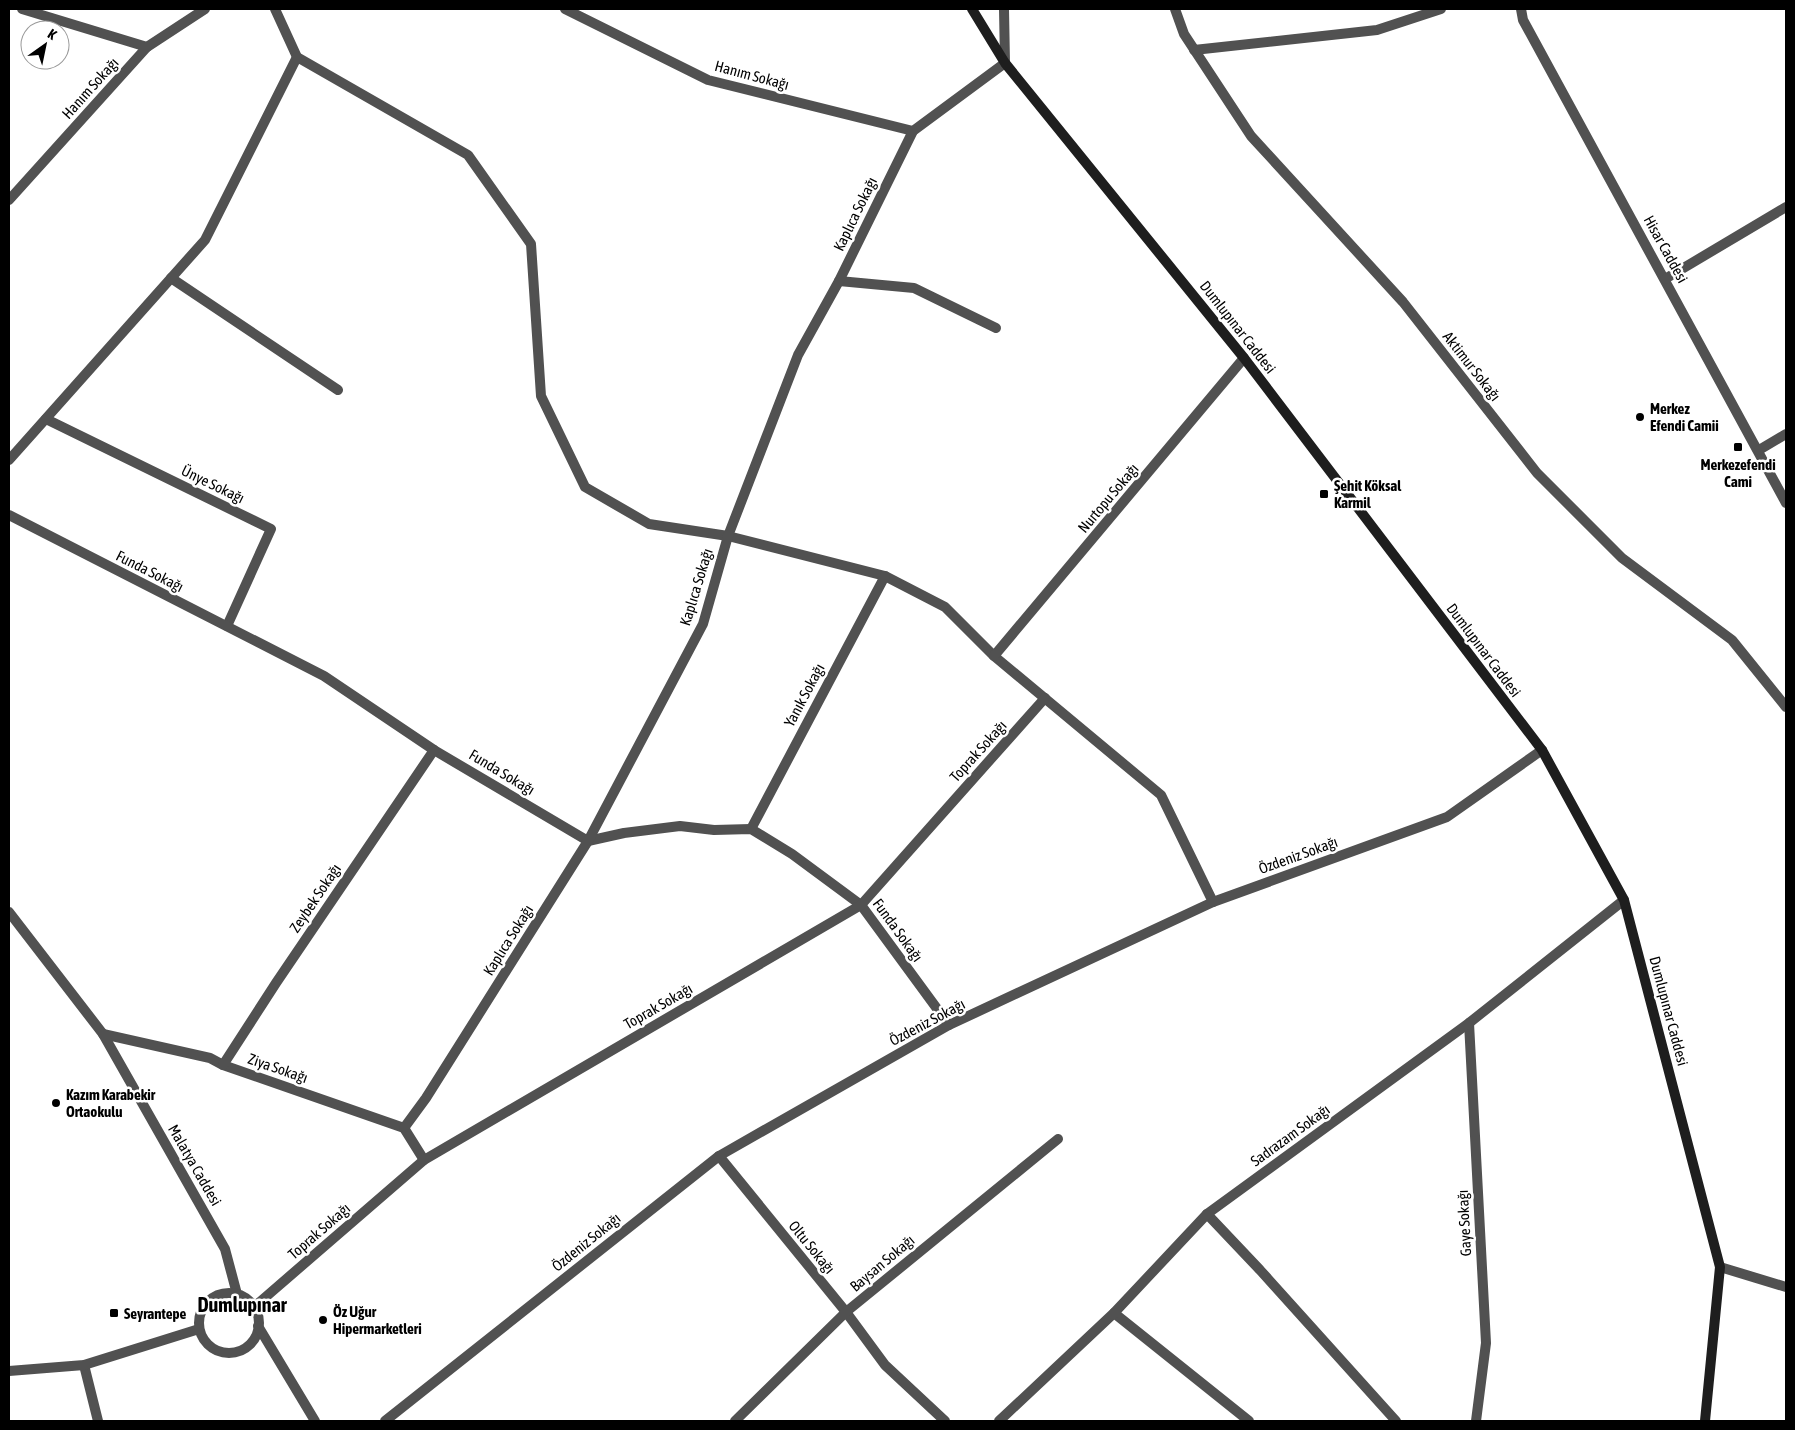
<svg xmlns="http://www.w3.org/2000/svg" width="1795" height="1430" viewBox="0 0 1795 1430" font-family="'Asap Condensed',sans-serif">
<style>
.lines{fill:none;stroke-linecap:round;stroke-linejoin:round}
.minor{stroke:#515151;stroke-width:10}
.tertiary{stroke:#515151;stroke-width:10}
.secondary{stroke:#1e1e1e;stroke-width:10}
.poi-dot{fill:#000;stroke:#fff;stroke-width:2}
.labels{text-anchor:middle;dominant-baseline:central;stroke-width:5;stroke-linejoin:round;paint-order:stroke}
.street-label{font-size:15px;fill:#000;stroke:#fff}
.poi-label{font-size:15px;font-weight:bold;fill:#000;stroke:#fff;text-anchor:start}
.district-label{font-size:20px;font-weight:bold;fill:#000;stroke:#fff}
</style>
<rect width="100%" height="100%" fill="#fff"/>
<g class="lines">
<g class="minor">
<polyline points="22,9 147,47"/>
<polyline points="275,9 297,57 468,155 531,244 541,396 585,487 649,524 728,536 885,576 945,607 994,656 1161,795 1213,902"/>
<polyline points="565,9 708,80 913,131"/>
<polyline points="1175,9 1184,34 1251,136 1403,302 1537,473 1622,558 1732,640 1786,707"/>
<polyline points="1521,9 1523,20 1786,503"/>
<polyline points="1194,50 1377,30 1441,9"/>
<polyline points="9,200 147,47 205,9"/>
<polyline points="171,278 338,390"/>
<polyline points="1665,279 1786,207"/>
<polyline points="839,281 914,288 996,328"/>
<polyline points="46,419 271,529 227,626"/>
<polyline points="1759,450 1786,434"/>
<polyline points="9,460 205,240 297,57"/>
<polyline points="9,515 324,676 434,750 588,841 624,833 680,826 714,830 751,829 792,854 861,905 949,1025"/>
<polyline points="994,656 1244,358"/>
<polyline points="751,829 885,576"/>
<polyline points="1469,1023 1486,1343 1476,1421"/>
<polyline points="103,1034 210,1058 223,1065 404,1128 424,1160"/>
<polyline points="223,1065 276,983 434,750"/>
<polyline points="404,1128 426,1098 588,841 703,624 728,536 798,355 839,281 913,131 1005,63 1004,9"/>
<polyline points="719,1156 846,1312 885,1365 945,1421"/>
<polyline points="1207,1214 1260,1270 1396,1421"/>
<polyline points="1720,1267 1786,1287"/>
<polyline points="254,1307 424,1160 861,905 1045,698"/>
<polyline points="1114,1313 1249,1421"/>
<polyline points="84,1365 98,1421"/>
<polyline points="385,1421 719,1156 949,1025 1213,902 1447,817 1542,750"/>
<polyline points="735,1421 846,1312 1058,1139"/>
<polyline points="999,1421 1114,1313 1207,1214 1469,1023 1624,900"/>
</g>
<g class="tertiary">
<polyline points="9,912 103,1034 225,1249 237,1294"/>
<circle cx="229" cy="1323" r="30"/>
<polyline points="258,1326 315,1421"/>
<polyline points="9,1371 84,1365 199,1329"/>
</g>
<polyline class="secondary" points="972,9 1005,63 1244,358 1542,750 1624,900 1720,1267 1705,1421"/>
</g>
<g class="poi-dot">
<circle cx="1640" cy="417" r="5"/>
<rect x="1733" y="442" width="10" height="10" rx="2.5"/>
<rect x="1319" y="489" width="10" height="10" rx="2.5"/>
<circle cx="56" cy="1103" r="5"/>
<rect x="109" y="1308" width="10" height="10" rx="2.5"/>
<circle cx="323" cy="1320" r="5"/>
</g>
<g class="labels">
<g class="street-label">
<text transform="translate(752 75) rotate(15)">Hanım Sokağı</text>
<text transform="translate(90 88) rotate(-48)">Hanım Sokağı</text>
<text transform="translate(855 214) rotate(-64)">Kaplıca Sokağı</text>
<text transform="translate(1666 249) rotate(61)">Hisar Caddesi</text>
<text transform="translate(1238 327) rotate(52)">Dumlupınar Caddesi</text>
<text transform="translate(1472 366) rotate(52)">Aktimur Sokağı</text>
<text transform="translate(213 484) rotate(26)">Ünye Sokağı</text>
<text transform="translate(1108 498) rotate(-50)">Nurtopu Sokağı</text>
<text transform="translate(150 571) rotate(27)">Funda Sokağı</text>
<text transform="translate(696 587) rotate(-73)">Kaplıca Sokağı</text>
<text transform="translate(1484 650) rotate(53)">Dumlupınar Caddesi</text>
<text transform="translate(804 695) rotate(-62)">Yanık Sokağı</text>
<text transform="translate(978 751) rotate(-48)">Toprak Sokağı</text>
<text transform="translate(502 772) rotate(31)">Funda Sokağı</text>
<text transform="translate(1298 855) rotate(-20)">Özdeniz Sokağı</text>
<text transform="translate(315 898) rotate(-56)">Zeybek Sokağı</text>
<text transform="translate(898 930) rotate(54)">Funda Sokağı</text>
<text transform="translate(508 940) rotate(-58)">Kaplıca Sokağı</text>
<text transform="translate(658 1006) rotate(-30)">Toprak Sokağı</text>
<text transform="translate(1669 1011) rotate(75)">Dumlupınar Caddesi</text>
<text transform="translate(927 1022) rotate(-28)">Özdeniz Sokağı</text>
<text transform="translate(278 1068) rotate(19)">Ziya Sokağı</text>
<text transform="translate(1290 1135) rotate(-36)">Sadrazam Sokağı</text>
<text transform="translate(195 1165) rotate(60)">Malatya Caddesi</text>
<text transform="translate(1464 1223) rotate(-93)">Gaye Sokağı</text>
<text transform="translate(319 1231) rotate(-41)">Toprak Sokağı</text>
<text transform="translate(586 1242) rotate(-39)">Özdeniz Sokağı</text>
<text transform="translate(812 1247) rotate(51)">Oltu Sokağı</text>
<text transform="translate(882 1263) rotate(-40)">Baysan Sokağı</text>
</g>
<g class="poi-label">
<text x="1650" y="408">Merkez<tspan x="1650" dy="17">Efendi Camii</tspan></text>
<text x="1738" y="464" text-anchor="middle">Merkezefendi<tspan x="1738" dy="17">Cami</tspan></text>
<text x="1334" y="485">Şehit Köksal<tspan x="1334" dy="17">Karmil</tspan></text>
<text x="66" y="1094">Kazım Karabekir<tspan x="66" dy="17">Ortaokulu</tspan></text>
<text x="333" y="1311">Öz Uğur<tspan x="333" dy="17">Hipermarketleri</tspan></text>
<text x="124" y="1313">Seyrantepe</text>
</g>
<g class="district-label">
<text x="242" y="1304">Dumlupınar</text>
</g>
</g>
<rect width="1795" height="1430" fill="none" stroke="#000000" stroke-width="20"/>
<g transform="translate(45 45) rotate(33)"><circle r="24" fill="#ffffff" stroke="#999999"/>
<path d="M0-4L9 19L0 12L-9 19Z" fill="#000000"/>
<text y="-8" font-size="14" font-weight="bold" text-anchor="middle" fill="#000000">K</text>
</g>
</svg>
